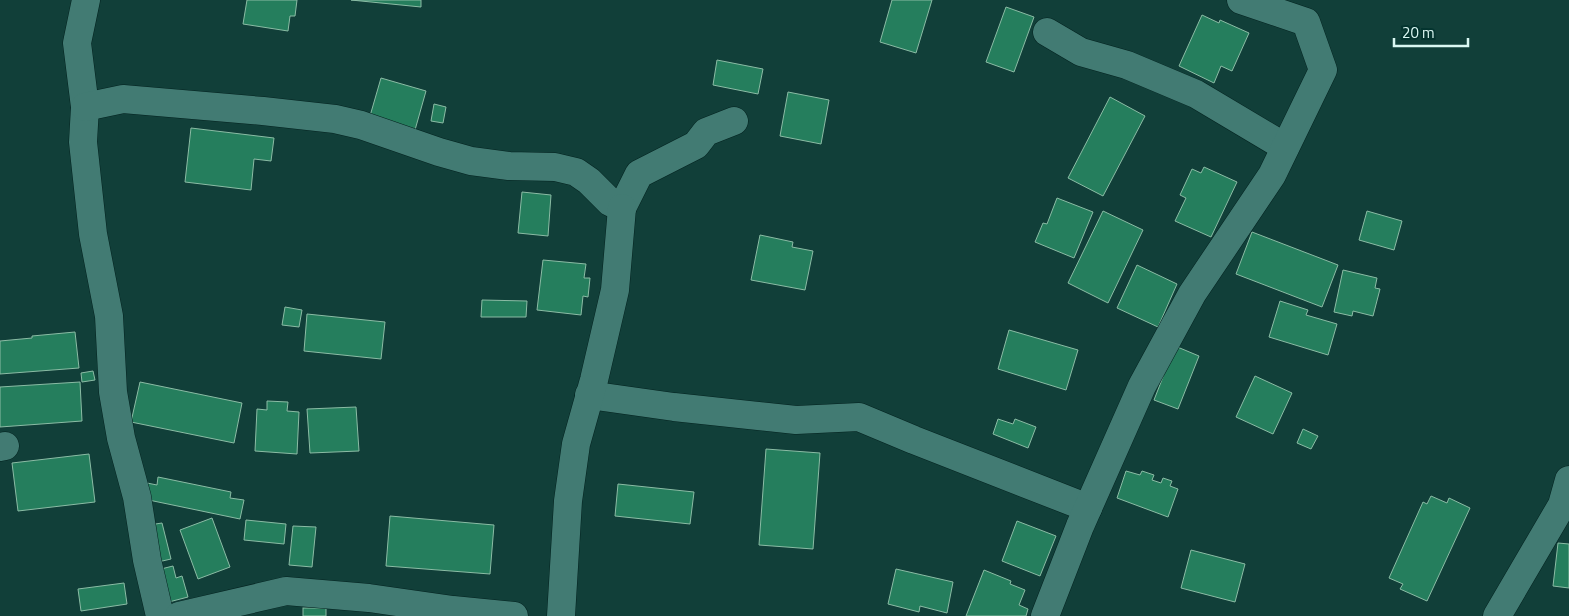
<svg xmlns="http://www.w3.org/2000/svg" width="1569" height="616" viewBox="0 0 1569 616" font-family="'Titillium Web',sans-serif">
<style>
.building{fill:#257e5d;stroke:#8bbca5}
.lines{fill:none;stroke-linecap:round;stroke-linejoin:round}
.minor-casing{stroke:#042320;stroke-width:29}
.minor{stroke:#427b73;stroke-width:28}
</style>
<rect width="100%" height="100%" fill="#113f39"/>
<g class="building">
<polygon points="247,0 297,0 295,16 290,16 288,31 243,24"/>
<polygon points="351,0 421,0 421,7"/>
<polygon points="892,0 932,0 916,53 880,42"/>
<polygon points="1006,7 1034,17 1014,72 986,62"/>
<polygon points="1202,15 1219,23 1220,20 1249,33 1232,71 1221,66 1214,83 1179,66"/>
<polygon points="717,60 763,69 758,94 713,85"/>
<polygon points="381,78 426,91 415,130 370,116"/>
<polygon points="788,92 829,100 821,144 780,136"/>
<polygon points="1110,97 1145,116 1103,196 1068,178"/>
<polygon points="434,104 446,107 443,123 431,121"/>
<polygon points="191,128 274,138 271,161 254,159 251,190 185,182"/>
<polygon points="1204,167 1237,182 1211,237 1175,221 1186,198 1180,195 1192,169 1201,173"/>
<polygon points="522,192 551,195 548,236 518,233"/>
<polygon points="1057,198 1093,212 1074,258 1035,242 1043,223 1047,224"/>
<polygon points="1103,211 1143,230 1108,303 1068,283"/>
<polygon points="1367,211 1402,221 1394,250 1359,240"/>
<polygon points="1252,232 1338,265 1322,307 1236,274"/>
<polygon points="760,235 793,242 792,247 813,251 805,290 751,280"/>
<polygon points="543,260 586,264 584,278 590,278 588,297 583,296 581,315 537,310"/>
<polygon points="1137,265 1177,284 1158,327 1117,308"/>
<polygon points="1343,270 1377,278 1375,288 1380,289 1373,316 1353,311 1352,316 1334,312"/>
<polygon points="482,300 527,301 526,317 481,317"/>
<polygon points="1280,301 1308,310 1306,315 1337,324 1328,355 1269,337"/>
<polygon points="285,307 302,310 299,327 282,325"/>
<polygon points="307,314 385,322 381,359 304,351"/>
<polygon points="1009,330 1078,350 1066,390 998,369"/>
<polygon points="75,332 79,368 0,374 0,341 32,338 32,336"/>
<polygon points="1175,346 1199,356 1178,409 1154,400"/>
<polygon points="93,371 95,380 82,382 81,373"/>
<polygon points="1255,376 1292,393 1273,434 1236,417"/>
<polygon points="80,382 82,421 0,427 0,387"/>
<polygon points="140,382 242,403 234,443 131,422"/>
<polygon points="267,401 288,402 287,411 299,412 297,454 255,451 257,409 267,410"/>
<polygon points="356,407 359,451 310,453 307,409"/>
<polygon points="998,419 1013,424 1015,419 1036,427 1028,448 993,434"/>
<polygon points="1303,429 1318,436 1311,449 1297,443"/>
<polygon points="766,449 820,453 813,549 759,545"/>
<polygon points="89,454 95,502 18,511 12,463"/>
<polygon points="1126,471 1140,475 1142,471 1154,475 1152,480 1161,483 1163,478 1172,481 1170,486 1178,489 1168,517 1117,498"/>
<polygon points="158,477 231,492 230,498 244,500 240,519 139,498 142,482 157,485"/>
<polygon points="618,484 694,492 690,524 615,516"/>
<polygon points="1431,496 1447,503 1449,498 1470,508 1427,601 1400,589 1403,584 1389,578 1423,502 1427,504"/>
<polygon points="390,516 494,525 490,574 386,566"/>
<polygon points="212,518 230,567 198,579 180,530"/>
<polygon points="246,520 286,524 284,544 244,540"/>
<polygon points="1017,521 1056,536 1040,576 1002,561"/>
<polygon points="162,523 171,559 158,562 149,525"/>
<polygon points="293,526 316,527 312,567 289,565"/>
<polygon points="1558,543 1569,544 1569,588 1553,586"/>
<polygon points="1191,550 1245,564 1235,602 1181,588"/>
<polygon points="173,566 176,578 182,576 188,597 165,603 157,570"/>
<polygon points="896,569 953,582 947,613 920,606 919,612 888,604"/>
<polygon points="984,570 1011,581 1010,584 1025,590 1019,605 1028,609 1026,616 966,616"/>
<polygon points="124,583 127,604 81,611 78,589"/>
<rect x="303" y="608" width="23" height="8"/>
</g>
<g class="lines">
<defs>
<g id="minor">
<polyline points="86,0 77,43 85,107 83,142 93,234 109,316 113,392 121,438 137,497 147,560 160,616"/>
<polyline points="1047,32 1081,52 1127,65 1196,94 1285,147"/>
<polyline points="85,107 123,99 263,111 335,119 361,125 439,152 471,161 509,166 555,167 576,172 589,181 610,202 622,208 639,174 696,145 706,132 734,121"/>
<polyline points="589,395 674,407 796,420 859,417 914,440 1088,508"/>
<polyline points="0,447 5,446"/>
<polyline points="179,616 286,591 369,598 453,610 514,616"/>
<polyline points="561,616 568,501 576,444 594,380 615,290 622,208"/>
<polyline points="1045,616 1080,526 1142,386 1192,294 1272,175 1323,70 1306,22 1241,0"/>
<polyline points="1497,616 1562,505 1569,480"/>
</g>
</defs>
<use href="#minor" class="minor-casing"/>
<use href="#minor" class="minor"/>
</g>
<path d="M1394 38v8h74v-8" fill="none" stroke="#dbf8f3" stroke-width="2.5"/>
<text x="1402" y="38" font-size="15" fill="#dbf8f3" stroke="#04342f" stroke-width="4" paint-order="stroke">20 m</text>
</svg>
